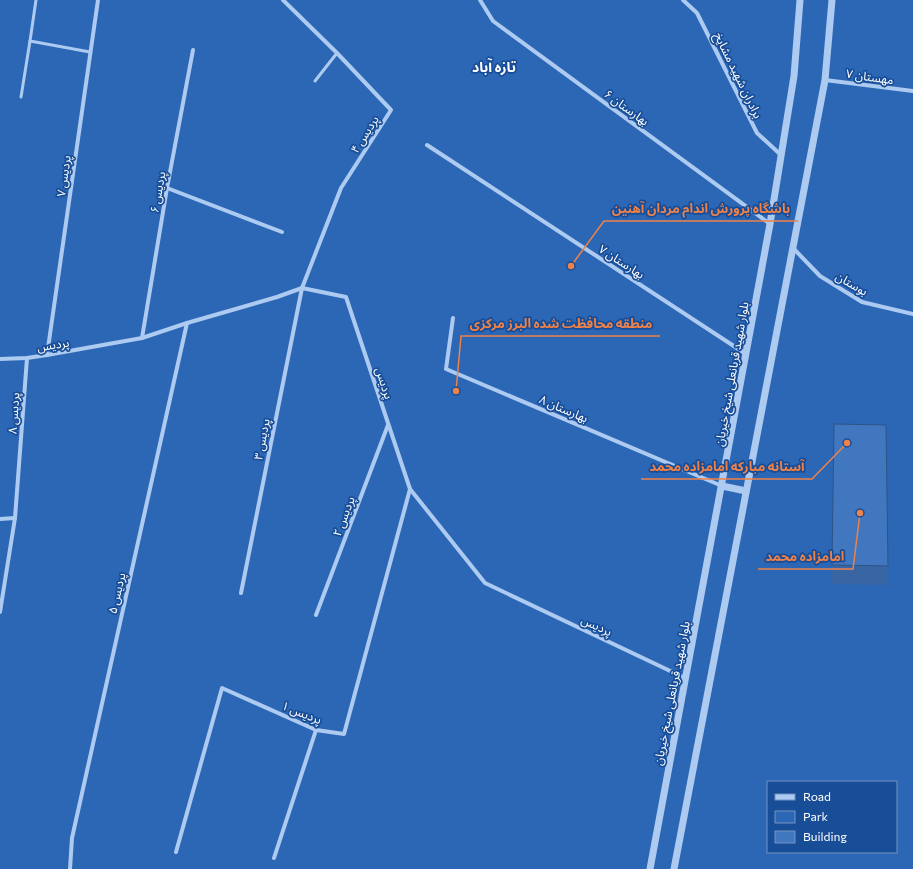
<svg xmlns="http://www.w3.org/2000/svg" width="913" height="869" viewBox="0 0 913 869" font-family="Commissioner,'Noto Sans Arabic',sans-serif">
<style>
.green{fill:#2c67b6;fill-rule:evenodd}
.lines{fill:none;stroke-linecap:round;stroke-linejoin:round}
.service{stroke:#adcaf1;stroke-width:3}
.minor{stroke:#adcaf1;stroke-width:4}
.tertiary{stroke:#adcaf1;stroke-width:7}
.wall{fill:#3866a4}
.building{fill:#4177bf;stroke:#2e5386}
.labels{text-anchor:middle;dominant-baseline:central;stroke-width:3.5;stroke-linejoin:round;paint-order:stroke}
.street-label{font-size:12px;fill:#fff;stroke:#184d98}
.quarter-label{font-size:14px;font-weight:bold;fill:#fff;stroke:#184d98}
.leader{fill:none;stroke:#ee8249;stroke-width:1.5}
.callout-dot{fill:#ee8249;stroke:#184d98;stroke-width:1.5}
.callout-label{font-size:13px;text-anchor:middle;font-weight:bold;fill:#ee8249;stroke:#184d98;stroke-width:3.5;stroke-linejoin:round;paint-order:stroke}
</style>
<rect width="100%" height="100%" fill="#184d98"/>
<path class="green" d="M 0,0 L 913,0 L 913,869 L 0,869 ZM 768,782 L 896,782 L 896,852 L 768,852 Z"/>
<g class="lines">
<g class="service">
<polyline points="36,0 30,41 90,52"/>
<polyline points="315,81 337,53"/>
<polyline points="21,97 30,41"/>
</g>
<g class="minor">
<polyline points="480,0 493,21 770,224"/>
<polyline points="683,0 697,13 757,133 781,155"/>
<polyline points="825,80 913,91"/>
<polyline points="427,145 746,354"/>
<polyline points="167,188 282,232"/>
<polyline points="793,248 820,276 862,302 913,314"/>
<polyline points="453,318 446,369 722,486"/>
<polyline points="142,338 167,188 193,50"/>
<polyline points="47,355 98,0"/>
<polyline points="0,359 27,358 47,355 142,338 187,323 277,297 302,288 346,297 410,489 485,583 685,678"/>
<polyline points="0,519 15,518"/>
<polyline points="241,593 302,288 341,188 391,110 337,53 283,0"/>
<polyline points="0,612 15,518 27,358"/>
<polyline points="316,615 388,425"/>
<polyline points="176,852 222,688 316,730 344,734 410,489"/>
<polyline points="274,858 316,730"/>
<polyline points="70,869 72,838 187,323"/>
</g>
<g class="tertiary">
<polyline points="722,486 746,491"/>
<polyline points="650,869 770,224 794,76 800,0"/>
<polyline points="674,869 825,80 832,0"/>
</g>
</g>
<polygon class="wall" points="832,565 888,566 888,585 832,584"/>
<polygon class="building" points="834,424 886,425 888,566 832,565"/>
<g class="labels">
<g class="street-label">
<text transform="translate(739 75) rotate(64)">برادران شهید مشایخ</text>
<text transform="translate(870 76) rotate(8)">مهستان ۷</text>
<text transform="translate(627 107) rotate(36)">بهارستان ۶</text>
<text transform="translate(364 134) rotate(-58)">پردیس ۴</text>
<text transform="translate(63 176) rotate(-82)">پردیس ۷</text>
<text transform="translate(157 192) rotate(-80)">پردیس ۶</text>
<text transform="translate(622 261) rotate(33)">بهارستان ۷</text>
<text transform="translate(852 283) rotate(30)">بوستان</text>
<text transform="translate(53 344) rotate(-9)">پردیس</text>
<text transform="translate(731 374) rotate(-80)">بلوار شهید قربانعلی شیخ خیریان</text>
<text transform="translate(385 383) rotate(72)">پردیس</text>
<text transform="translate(564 408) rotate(23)">بهارستان ۸</text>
<text transform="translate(13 413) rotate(-86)">پردیس ۸</text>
<text transform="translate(261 439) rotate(-79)">پردیس ۳</text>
<text transform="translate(343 516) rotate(-69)">پردیس ۲</text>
<text transform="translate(116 593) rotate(-77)">پردیس ۵</text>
<text transform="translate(597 625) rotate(25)">پردیس</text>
<text transform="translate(671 693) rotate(-79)">بلوار شهید قربانعلی شیخ خیریان</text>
<text transform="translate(302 712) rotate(22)">پردیس ۱</text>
</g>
<g class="quarter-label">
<text x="494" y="66">تازه آباد</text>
</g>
</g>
<path class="leader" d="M571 266L604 221H798M456 391L461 336H660M847 443L812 479H641M860 513L853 569H758"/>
<g class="callout-dot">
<circle cx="571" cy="266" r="4"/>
<circle cx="456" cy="391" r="4"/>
<circle cx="847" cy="443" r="4"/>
<circle cx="860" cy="513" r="4"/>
</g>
<g class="callout-label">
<text x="701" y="213">باشگاه پرورش اندام مردان آهنین</text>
<text x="561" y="328">منطقه محافظت شده البرز مرکزی</text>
<text x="727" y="471">آستانه مبارکه امامزاده محمد</text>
<text x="805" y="561">امامزاده محمد</text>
</g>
<rect x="767" y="781" width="130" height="72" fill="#184d98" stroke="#7494c1"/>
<rect x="775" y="794" width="20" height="6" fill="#adcaf1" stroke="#7494c1"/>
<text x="803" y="801" font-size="12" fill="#ffffff">Road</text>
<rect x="775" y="811" width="20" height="12" fill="#2c67b6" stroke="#7494c1"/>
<text x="803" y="821" font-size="12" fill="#ffffff">Park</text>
<rect x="775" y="831" width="20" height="12" fill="#4177bf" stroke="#7494c1"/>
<text x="803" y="841" font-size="12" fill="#ffffff">Building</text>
</svg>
